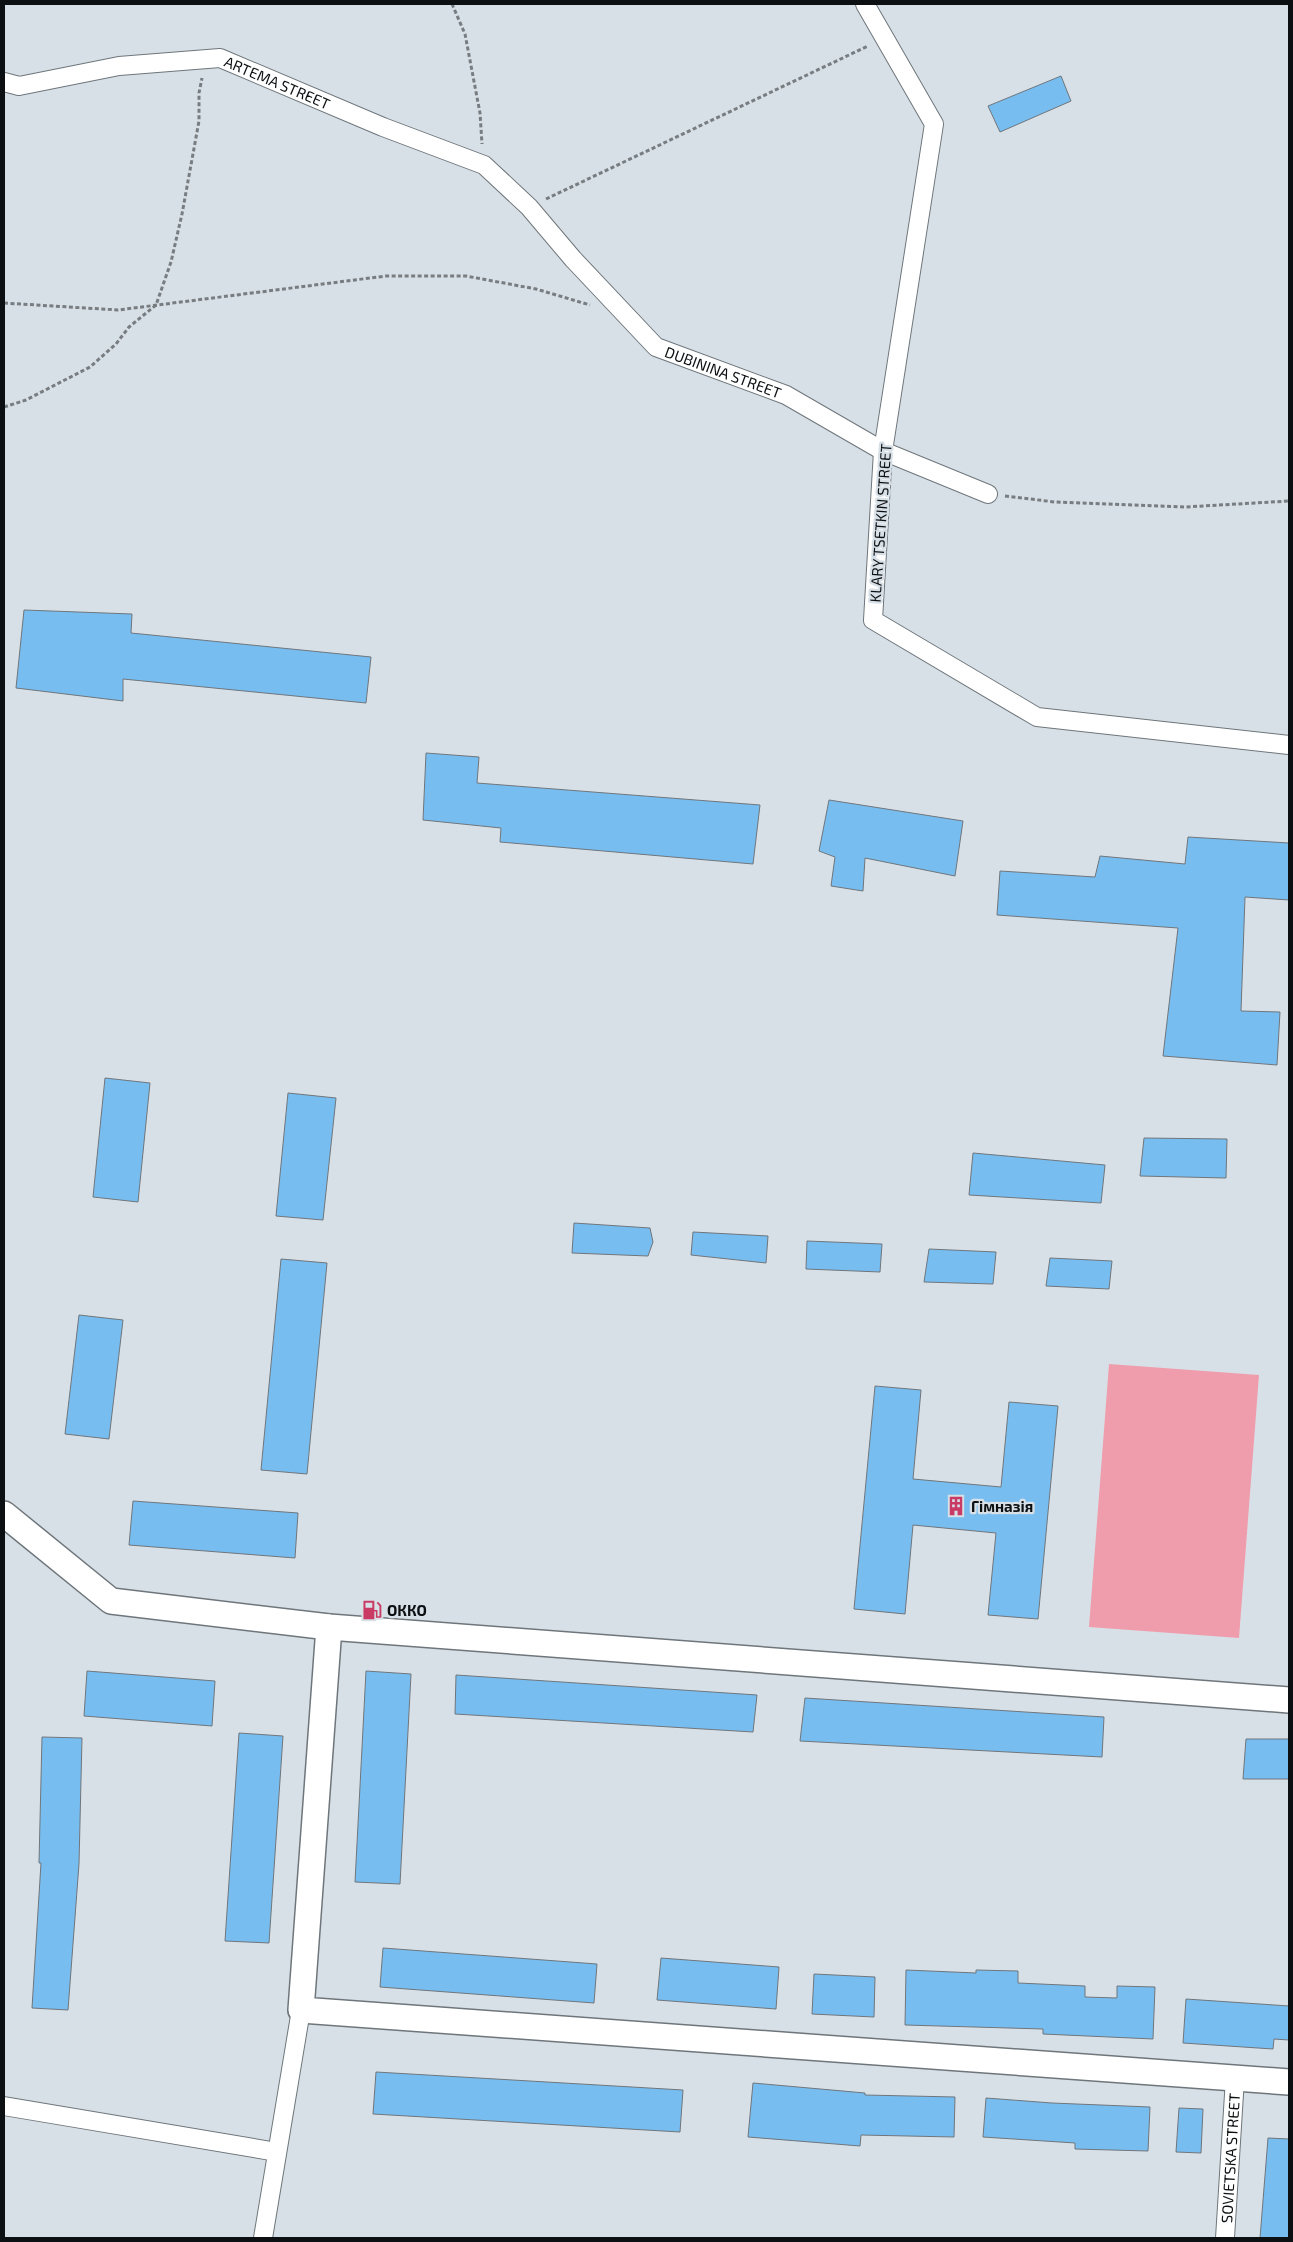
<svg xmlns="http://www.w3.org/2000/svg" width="1293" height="2242" viewBox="0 0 1293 2242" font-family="'Exo 2',sans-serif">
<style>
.green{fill:#ef9dac}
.building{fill:#78bdf0;stroke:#6f767c}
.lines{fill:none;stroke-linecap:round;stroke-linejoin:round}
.street-casing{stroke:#6e767b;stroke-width:20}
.secondary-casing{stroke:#6e767b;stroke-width:28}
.path{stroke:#777d81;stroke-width:3;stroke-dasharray:4 2.5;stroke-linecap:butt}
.street{stroke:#fff;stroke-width:18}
.secondary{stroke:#fff;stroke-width:25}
.labels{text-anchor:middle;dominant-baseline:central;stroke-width:4.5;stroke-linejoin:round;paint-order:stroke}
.street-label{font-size:15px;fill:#0d1012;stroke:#d8e0e7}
.poi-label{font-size:15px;font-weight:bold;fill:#0d1012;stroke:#d8e0e7;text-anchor:start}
</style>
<rect width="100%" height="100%" fill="#d8e0e7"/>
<polygon class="green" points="1109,1364 1259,1375 1239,1638 1089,1627"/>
<g class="building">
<polygon points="1061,76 1071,101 1000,132 988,106"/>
<polygon points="24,610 132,614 131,633 371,657 366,703 123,679 123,701 16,688"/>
<polygon points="426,753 479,757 477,783 760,805 753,864 500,842 501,828 423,820"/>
<polygon points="829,800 963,821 955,876 865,858 863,891 831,886 835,857 819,851"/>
<polygon points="1188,837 1289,843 1289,900 1245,897 1241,1011 1280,1012 1277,1065 1163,1056 1178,928 997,915 1000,871 1095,877 1100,856 1185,864"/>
<polygon points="105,1078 150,1083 138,1202 93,1197"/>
<polygon points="288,1093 336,1098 323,1220 276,1216"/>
<polygon points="1144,1138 1227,1139 1226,1178 1140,1176"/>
<polygon points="973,1153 1105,1165 1101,1203 969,1195"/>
<polygon points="574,1223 650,1228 653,1242 648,1256 572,1253"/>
<polygon points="693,1232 768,1236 766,1263 691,1255"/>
<polygon points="807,1241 882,1244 880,1272 806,1269"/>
<polygon points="929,1249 996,1252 993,1284 924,1282"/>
<polygon points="1050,1258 1112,1261 1109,1289 1046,1286"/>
<polygon points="281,1259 327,1263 307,1474 261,1470"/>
<polygon points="79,1315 123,1320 109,1439 65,1434"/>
<polygon points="875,1386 921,1390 913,1479 1001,1487 1009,1402 1058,1406 1038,1619 988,1615 996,1533 913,1525 905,1614 854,1609"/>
<polygon points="133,1501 298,1513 295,1558 129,1545"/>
<polygon points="87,1671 215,1681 212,1726 84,1716"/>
<polygon points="366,1671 411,1674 400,1884 355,1882"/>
<polygon points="456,1675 757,1695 753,1732 455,1714"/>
<polygon points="805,1698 1104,1717 1102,1757 800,1741"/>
<polygon points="239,1733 283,1736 269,1943 225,1941"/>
<polygon points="42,1737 82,1738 79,1864 68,2010 32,2008 41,1863 39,1863"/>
<polygon points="1246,1739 1289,1739 1289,1779 1243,1779"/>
<polygon points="383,1948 597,1964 594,2003 380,1987"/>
<polygon points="661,1958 779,1967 776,2009 657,2000"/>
<polygon points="906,1970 976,1973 976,1970 1018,1971 1018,1983 1085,1986 1085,1997 1117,1998 1117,1986 1155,1987 1153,2039 1043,2034 1043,2029 905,2025"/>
<polygon points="814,1974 875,1977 874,2017 812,2014"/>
<polygon points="1186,1999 1289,2006 1289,2040 1274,2039 1273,2049 1183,2043"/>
<polygon points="376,2072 683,2090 680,2132 373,2114"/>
<polygon points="753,2083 865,2093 865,2095 955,2097 954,2137 861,2135 860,2146 748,2137"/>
<polygon points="986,2098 1052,2103 1150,2107 1148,2151 1075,2149 1075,2143 983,2137"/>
<polygon points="1179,2108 1203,2109 1201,2153 1176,2152"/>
<polygon points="1268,2138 1289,2139 1289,2238 1260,2238"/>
</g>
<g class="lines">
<defs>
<g id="street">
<polyline points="865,4 934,124 883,451 873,620 1037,717 1289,745"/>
<path id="s1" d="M 4,82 L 19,86 L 119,66 L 220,58 L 383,127 L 484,165 L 529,207 L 573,259 L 656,347 L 786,395 L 883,451 L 988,494"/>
<polyline points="4,2106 277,2152"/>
<polyline points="263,2238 301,2010"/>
<path id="s2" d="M 1225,2238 L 1235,2078"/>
</g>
<g id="secondary">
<polyline points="4,1514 111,1601 329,1627 1289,1700"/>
<polyline points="329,1627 301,2010 1289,2082"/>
</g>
</defs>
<use href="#street" class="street-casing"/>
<use href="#secondary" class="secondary-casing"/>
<g class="path">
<polyline points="452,4 465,34 480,113 482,144"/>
<polyline points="546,199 868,46"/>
<polyline points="4,303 118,310 386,276 466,276 536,289 590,305"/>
<polyline points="4,407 26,400 90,367 116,344 129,327 156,305 171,262 182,214 199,121 199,93 202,78"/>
<polyline points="1005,496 1055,502 1185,507 1289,501"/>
</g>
<use href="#street" class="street"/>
<use href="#secondary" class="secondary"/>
</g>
<defs>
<symbol id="building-bare" viewBox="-9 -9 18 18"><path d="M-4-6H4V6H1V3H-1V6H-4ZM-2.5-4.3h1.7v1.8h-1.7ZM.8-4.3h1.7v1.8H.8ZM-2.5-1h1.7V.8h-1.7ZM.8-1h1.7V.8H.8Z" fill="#c93b64" stroke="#d8e0e7" stroke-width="2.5" paint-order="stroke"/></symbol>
<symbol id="fuel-bare" viewBox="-9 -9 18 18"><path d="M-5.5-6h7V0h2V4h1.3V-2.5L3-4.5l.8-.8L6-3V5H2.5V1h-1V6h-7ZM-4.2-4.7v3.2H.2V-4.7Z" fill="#c93b64" stroke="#d8e0e7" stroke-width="2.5" paint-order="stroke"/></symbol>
</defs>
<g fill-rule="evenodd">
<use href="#building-bare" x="942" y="1492" width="28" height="28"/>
<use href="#fuel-bare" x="358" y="1596" width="28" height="28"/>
</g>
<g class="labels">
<g class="street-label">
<text stroke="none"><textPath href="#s1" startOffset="281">ARTEMA STREET</textPath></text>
<text stroke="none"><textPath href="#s1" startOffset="826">DUBININA STREET</textPath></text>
<text transform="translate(880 523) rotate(-86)">KLARY TSETKIN STREET</text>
<text stroke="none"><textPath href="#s2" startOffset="80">SOVIETSKA STREET</textPath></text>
</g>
<g class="poi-label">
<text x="971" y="1506">Гімназія</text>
<text x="387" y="1610">ОККО</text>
</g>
</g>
<rect width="1293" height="2242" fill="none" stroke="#0d1012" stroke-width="10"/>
</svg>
